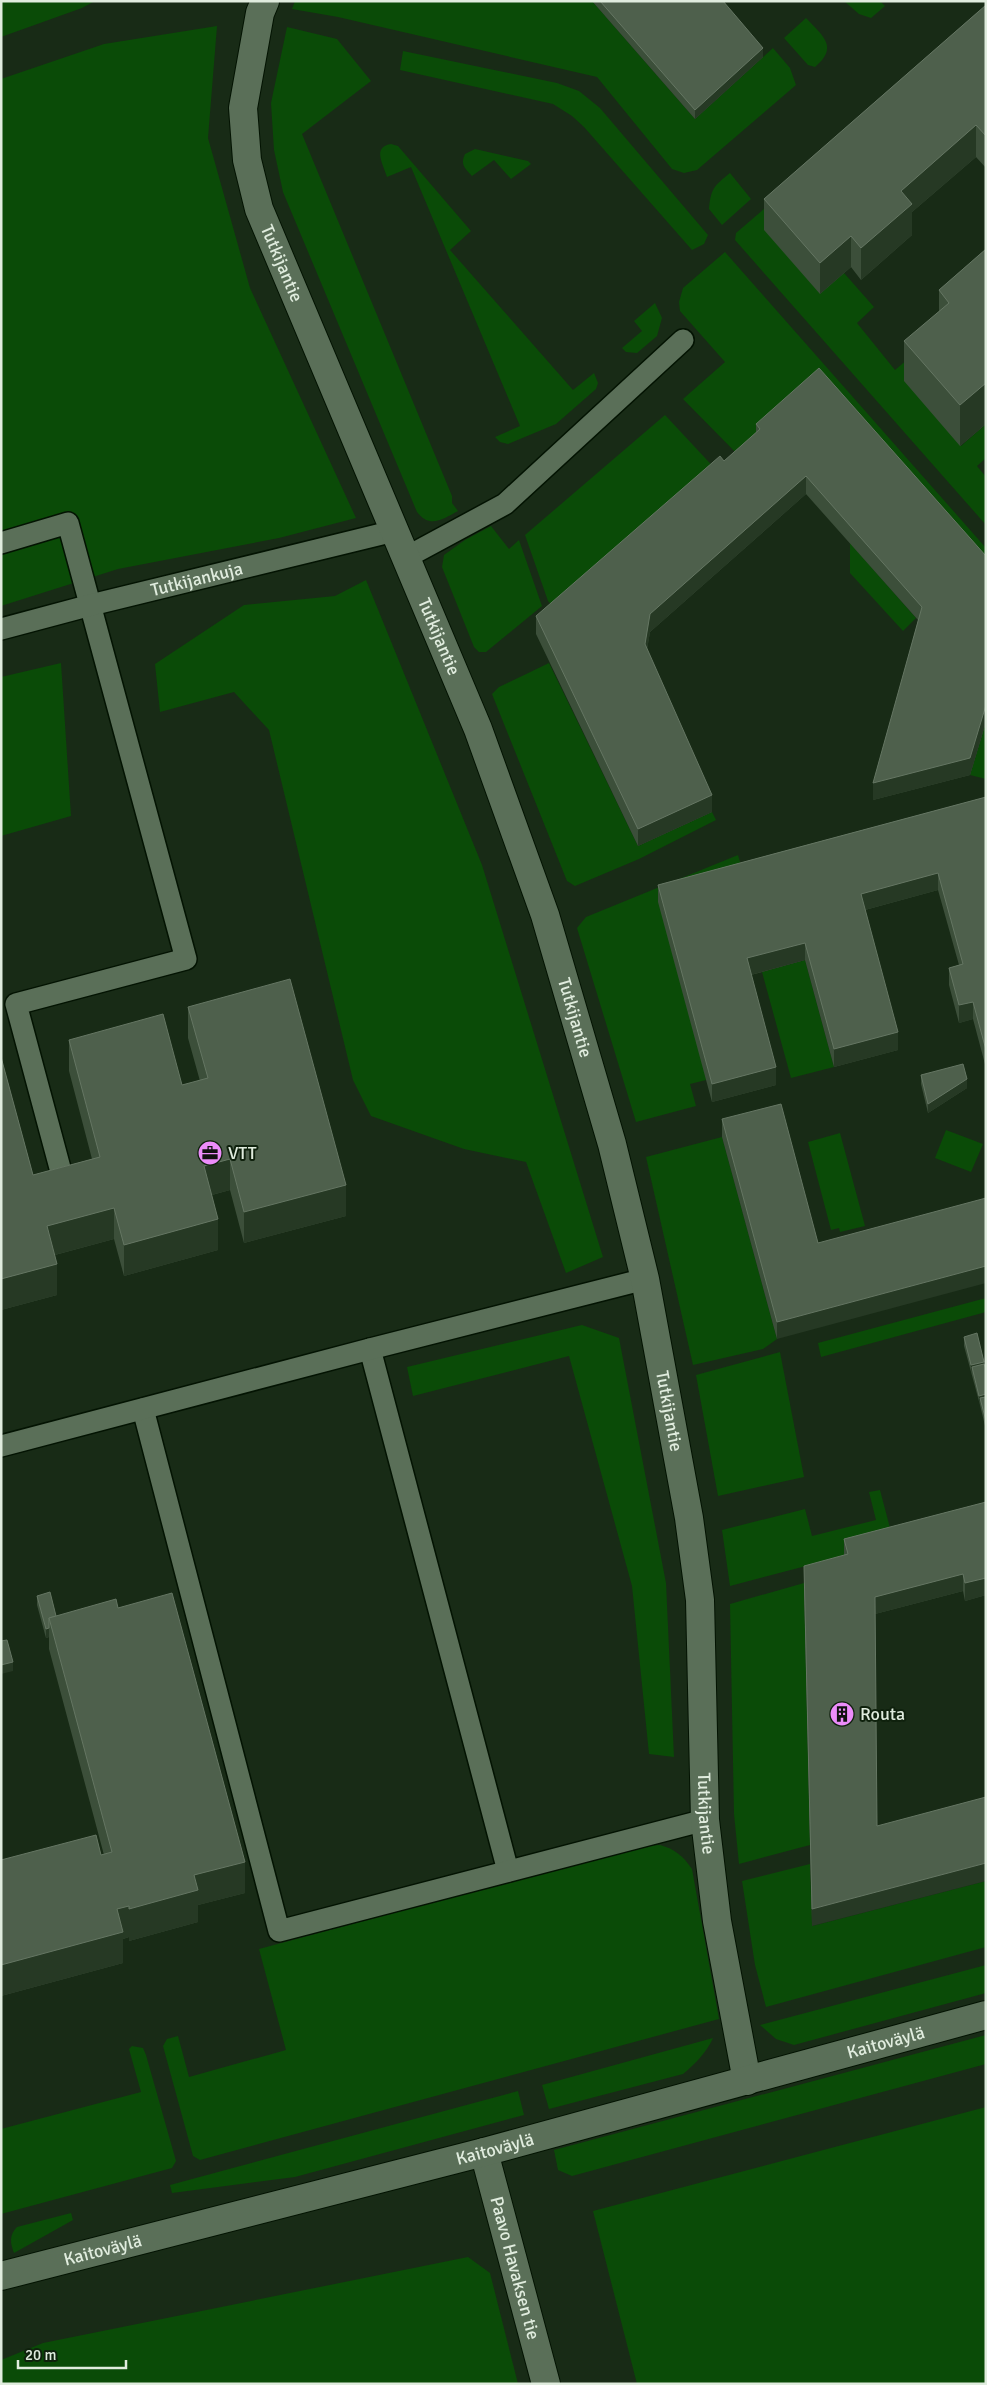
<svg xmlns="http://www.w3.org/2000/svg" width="987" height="2385" viewBox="0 0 987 2385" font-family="Signika,sans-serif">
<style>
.green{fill:#0a4b07}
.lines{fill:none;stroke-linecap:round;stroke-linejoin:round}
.service-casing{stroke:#031302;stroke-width:24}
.minor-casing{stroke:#031302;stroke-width:30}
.tertiary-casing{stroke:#031302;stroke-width:30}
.service{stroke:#5a6f58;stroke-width:21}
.minor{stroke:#5a6f58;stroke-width:28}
.tertiary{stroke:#5a6f58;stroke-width:28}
.wall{fill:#3c4f3a}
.shaded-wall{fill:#263924}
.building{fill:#4e604c;stroke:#657663}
.labels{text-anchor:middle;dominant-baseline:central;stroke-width:4;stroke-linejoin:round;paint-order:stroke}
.street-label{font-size:18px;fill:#e0ecde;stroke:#0f210d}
.poi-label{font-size:18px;fill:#e0ecde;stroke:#0f210d;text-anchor:start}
</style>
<rect width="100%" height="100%" fill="#182b16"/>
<g class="green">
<polygon points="1,1 95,1 82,8 1,37"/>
<polygon points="295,1 592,1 695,119 773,48 790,68 796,85 697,170 684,173 672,169 597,77 338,17 292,9"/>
<polygon points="844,1 880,1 885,6 871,18 859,14"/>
<path d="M 806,18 C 823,36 839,47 815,67 L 808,65 L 784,38 Z"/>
<polygon points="217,26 208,138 250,288 356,518 279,538 118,569 1,606 1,79 104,44"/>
<path d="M 287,27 L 337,39 L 371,81 L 302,134 L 452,496 L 452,503 L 458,511 C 443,519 430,529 417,512 L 283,192 L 274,150 L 271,103 Z"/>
<polygon points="403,51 557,83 579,91 600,108 708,235 704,244 692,250 584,127 572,116 553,104 400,70"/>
<path d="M 391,144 L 398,146 L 471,231 L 450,250 L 573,390 L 594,373 L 598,383 L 596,389 L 556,424 L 508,444 L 500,442 L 495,437 L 520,426 L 411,167 L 387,177 C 383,164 372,147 391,144 Z"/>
<path d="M 475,149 L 528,161 L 531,164 L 511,179 L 494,160 L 472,176 C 465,168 460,165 465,154 Z"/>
<path d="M 730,173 L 751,199 L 722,225 L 709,209 C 711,188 714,186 730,173 Z"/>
<polygon points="801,177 844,273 874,307 857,323 895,370 921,348 961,446 986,424 986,458 977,466 986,477 986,525 735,240 736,233"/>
<polygon points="725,252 986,548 986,574 744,461 683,399 725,362 680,311 679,302 683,288"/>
<polygon points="655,303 662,318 657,336 637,353 626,352 622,348 642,331 634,321"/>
<polygon points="665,415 720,474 559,613 548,601 525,535"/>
<polygon points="491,526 509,549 519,540 542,606 486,652 479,652 474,647 442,567 444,555 465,540"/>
<polygon points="850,543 916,618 903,631 850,573"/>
<polygon points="366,580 482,865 603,1257 566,1273 526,1162 464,1149 371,1116 353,1080 269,730 234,692 160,712 155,664 244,605 335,596"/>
<polygon points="61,663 71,816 1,836 1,677"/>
<polygon points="549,663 638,846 712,812 716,820 639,859 575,886 567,881 492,694 499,687"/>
<polygon points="986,722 986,779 970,775"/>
<polygon points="738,855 745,879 706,1080 690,1084 696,1106 636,1122 577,928 586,917"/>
<polygon points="805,960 834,1067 791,1078 762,972"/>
<polygon points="946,1130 983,1144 971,1172 935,1158"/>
<polygon points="840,1133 865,1226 840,1232 839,1228 831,1230 808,1142"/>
<polygon points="722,1137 777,1339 763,1349 693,1365 646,1157"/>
<polygon points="986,1298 986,1312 821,1357 818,1343"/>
<polygon points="582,1325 619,1338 666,1583 674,1757 649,1754 632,1586 569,1356 413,1396 407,1367"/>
<polygon points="780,1352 804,1477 718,1496 696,1375"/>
<polygon points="880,1490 894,1543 730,1586 722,1530 805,1509 812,1536 876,1520 869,1492"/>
<polygon points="804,1583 810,1845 739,1864 734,1814 730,1604"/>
<path d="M 660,1845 C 675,1849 683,1856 692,1869 L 719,2019 L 200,2160 L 193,2156 L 163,2046 L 167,2039 L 178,2036 L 189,2077 L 286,2050 L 259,1949 L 643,1846 Z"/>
<polygon points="810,1864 812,1926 986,1881 986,1947 766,2007 755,1965 742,1881"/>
<polygon points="986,1965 986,1993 794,2045 776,2039 760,2025"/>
<polygon points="986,2035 986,2064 572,2176 558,2170 554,2150"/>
<path d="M 713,2038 C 706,2053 696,2063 683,2074 L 549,2109 L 542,2085 Z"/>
<polygon points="132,2046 143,2048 146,2055 176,2161 172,2168 1,2214 1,2129 141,2092 129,2049"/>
<polygon points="518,2091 524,2115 295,2177 172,2193 170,2185"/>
<polygon points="986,2107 986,2384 637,2384 593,2211"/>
<path d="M 71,2213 L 73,2220 L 14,2253 C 10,2243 9,2235 17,2227 Z"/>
<polygon points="468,2257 490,2273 518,2384 1,2384 1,2360 43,2343"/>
</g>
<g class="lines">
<defs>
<g id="service">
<polyline points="1,543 68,523 186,959 16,1004 60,1168"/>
<polyline points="405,558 505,504 683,340"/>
<path id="s1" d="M 1,629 L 91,605 L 394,531"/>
<polyline points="370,1349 508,1871"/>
<polyline points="143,1409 279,1931 705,1820"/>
<polyline points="1,1446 370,1349 645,1279"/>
</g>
<g id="minor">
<path id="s2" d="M 265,1 L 260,13 L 243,108 L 247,160 L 259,209 L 478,729 L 545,915 L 612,1144 L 645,1279 L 689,1518 L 700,1600 L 705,1820 L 717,1921 L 747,2081"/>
<path id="s3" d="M 484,2152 L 546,2384"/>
</g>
<g id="tertiary">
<path id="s4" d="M 1,2276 L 484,2152 L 986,2015"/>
</g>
</defs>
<use href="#service" class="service-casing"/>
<use href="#minor" class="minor-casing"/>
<use href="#tertiary" class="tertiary-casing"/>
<use href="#service" class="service"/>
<use href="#minor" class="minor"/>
<use href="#tertiary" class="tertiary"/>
</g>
<g class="wall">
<polygon points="592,1 723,1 763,57 695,119"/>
<polygon points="986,5 986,168 976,157 912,212 912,235 861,280 851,267 820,294 764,230 764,199"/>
<polygon points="986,249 986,424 960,446 904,381 904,341 939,312 939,290"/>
<polygon points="756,424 986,556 986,722 970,775 873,800 918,620 806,494 650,632 647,649 712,812 638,846 536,634 536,616 724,461 756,433"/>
<polygon points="986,797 986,1068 973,1019 959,1023 949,985 949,968 959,965 938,890 865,910 898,1050 834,1067 805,960 751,975 776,1085 712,1102 658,902 658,885"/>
<polygon points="188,1007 346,1216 244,1243 230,1190 212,1195 218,1250 124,1276 114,1239 55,1255 57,1295 1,1310 1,1057 33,1175 92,1159 69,1071 69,1040 182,1085 200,1081 188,1038"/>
<polygon points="921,1075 967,1088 928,1113 921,1084"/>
<polygon points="722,1119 818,1243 777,1339 722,1137"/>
<polygon points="964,1337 984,1364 986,1369 986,1430 980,1405 964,1346"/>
<polygon points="986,1502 986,1595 965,1601 963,1591 875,1614 812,1926 804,1583 844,1555 844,1539"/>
<polygon points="37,1596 56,1616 118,1608 245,1893 198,1905 198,1922 129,1941 129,1937 123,1939 123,1963 1,1996 1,1860 101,1855 104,1855 49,1649 49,1637 46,1638 37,1605"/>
</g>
<g class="shaded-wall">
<polygon points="763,48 763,57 695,119 695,110"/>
<polygon points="976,125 976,157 912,212 912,235 861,280 861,248 901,191"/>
<polygon points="851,236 851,267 820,294 820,263"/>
<polygon points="986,383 986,424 960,446 960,405"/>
<polygon points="806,476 806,494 650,632 645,662 645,644 650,614"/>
<polygon points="986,705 986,722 970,775 873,800 873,783"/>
<polygon points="712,795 712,812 638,846 638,829"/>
<polygon points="938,873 938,890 861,911 861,894"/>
<polygon points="805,943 805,960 747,976 747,958"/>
<polygon points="973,1002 973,1019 959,1023 959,1005"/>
<polygon points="898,1032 898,1050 834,1067 834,1049"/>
<polygon points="776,1067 776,1085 712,1102 712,1084"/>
<polygon points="967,1079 967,1088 928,1113 928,1104"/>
<polygon points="230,1159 230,1190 204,1197 204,1166"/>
<polygon points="346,1185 346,1216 244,1243 244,1212"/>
<polygon points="114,1208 114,1239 47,1257 47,1226"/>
<polygon points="218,1219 218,1250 124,1276 124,1245"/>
<polygon points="57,1264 57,1295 1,1310 1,1279"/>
<polygon points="986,1266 986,1283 777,1339 777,1322"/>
<polygon points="984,1362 984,1371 972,1367 971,1374 971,1365"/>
<polygon points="986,1394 986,1403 980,1398 979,1405 979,1396"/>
<polygon points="963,1574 963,1591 875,1614 875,1597"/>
<polygon points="986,1578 986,1595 965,1601 965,1583"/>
<polygon points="49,1628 49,1637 46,1638 46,1629"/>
<polygon points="13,1662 13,1671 1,1674 1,1665"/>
<polygon points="245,1862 245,1893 198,1905 198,1922 129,1941 129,1909 194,1875"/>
<polygon points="986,1863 986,1881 812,1926 812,1909"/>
<polygon points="129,1906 129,1937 123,1939 123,1963 1,1996 1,1965 117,1909"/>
</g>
<g class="building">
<polygon points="600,1 723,1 763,48 695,110"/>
<polygon points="986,5 986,136 976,125 901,191 912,204 861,248 851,236 820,263 764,199"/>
<polygon points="986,249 986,383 960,405 904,341 949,303 939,290"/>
<polygon points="819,368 986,556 986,705 970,758 873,783 922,607 806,476 650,614 645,644 712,795 638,829 536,616 720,456 724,461 760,429 756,424"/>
<polygon points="986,797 986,1050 973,1002 959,1005 949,968 963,964 938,873 861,894 898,1032 834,1049 805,943 747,958 776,1067 712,1084 658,885"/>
<polygon points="290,979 346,1185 244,1212 230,1159 204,1166 218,1219 124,1245 114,1208 47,1226 57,1264 1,1279 1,1057 33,1175 100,1157 69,1040 163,1014 182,1085 208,1078 188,1007"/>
<polygon points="963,1064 967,1079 928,1104 921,1075"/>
<polygon points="781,1104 818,1243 986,1198 986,1266 777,1322 722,1119"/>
<polygon points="977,1333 984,1362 971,1365 964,1337"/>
<polygon points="984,1364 986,1369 986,1394 979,1396 972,1367"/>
<polygon points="986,1397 986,1421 980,1398"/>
<polygon points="986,1502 986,1578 965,1583 963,1574 875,1597 877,1826 986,1797 986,1863 812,1909 804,1566 848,1554 844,1539"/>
<polygon points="50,1592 56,1616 49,1618 49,1628 46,1629 37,1596"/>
<polygon points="172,1593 245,1862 194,1875 198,1890 129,1909 129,1906 117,1909 123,1932 1,1965 1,1860 96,1835 101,1855 112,1852 49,1618 116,1599 118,1608"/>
<polygon points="7,1640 13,1662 1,1665 1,1641"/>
</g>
<defs>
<symbol id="office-disc" viewBox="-11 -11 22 22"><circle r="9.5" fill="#ec8cfa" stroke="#0f210d"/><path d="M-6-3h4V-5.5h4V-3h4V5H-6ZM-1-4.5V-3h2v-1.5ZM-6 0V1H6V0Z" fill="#111"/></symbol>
<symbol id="building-disc" viewBox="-11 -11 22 22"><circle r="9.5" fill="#ec8cfa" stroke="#0f210d"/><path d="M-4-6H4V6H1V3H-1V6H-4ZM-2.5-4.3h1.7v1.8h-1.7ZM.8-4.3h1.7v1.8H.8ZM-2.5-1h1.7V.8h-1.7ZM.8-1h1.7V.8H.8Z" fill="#111"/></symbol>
</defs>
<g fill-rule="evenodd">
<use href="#office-disc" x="196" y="1139" width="28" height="28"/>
<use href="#building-disc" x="828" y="1700" width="28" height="28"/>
</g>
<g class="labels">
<g class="street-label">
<text stroke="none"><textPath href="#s2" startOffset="271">Tutkijantie</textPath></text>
<text stroke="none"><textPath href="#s1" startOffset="202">Tutkijankuja</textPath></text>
<text stroke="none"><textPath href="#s2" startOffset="676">Tutkijantie</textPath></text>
<text stroke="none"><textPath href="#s2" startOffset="1081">Tutkijantie</textPath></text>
<text stroke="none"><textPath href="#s2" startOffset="1486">Tutkijantie</textPath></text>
<text stroke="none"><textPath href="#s2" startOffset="1891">Tutkijantie</textPath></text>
<text stroke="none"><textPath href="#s4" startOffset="915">Kaitoväylä</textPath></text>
<text stroke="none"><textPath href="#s4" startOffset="510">Kaitoväylä</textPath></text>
<text stroke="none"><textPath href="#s4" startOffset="105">Kaitoväylä</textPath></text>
<text stroke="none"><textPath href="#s3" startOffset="120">Paavo Havaksen tie</textPath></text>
</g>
<g class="poi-label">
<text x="228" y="1153">VTT</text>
<text x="860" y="1714">Routa</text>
</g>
</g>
<rect width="987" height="2385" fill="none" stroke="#e0ecde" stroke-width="5"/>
<path d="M18 2360v8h108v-8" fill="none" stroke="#e0ecde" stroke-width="2.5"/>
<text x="25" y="2360" font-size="15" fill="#e0ecde" stroke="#0f210d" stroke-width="4" paint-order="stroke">20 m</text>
</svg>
